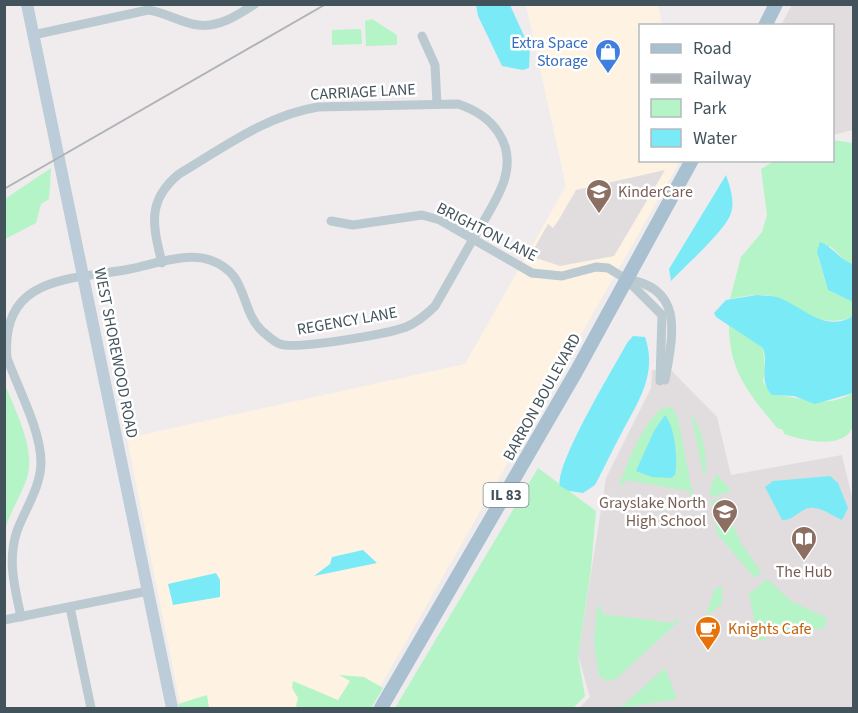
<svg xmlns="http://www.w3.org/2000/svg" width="858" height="713" viewBox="0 0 858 713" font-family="'Source Sans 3',sans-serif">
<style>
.commercial{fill:#fef3e2}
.education{fill:#e1dddf}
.green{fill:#b4f4c6}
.water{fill:#7beaf7}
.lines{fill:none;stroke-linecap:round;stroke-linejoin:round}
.minor{stroke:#bbcad1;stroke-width:9}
.secondary{stroke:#bccdd9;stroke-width:12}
.primary{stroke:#a8c0d0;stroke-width:14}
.rail{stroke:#aeb3b8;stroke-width:2}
.labels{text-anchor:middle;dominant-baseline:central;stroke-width:5;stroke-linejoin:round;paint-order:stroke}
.shield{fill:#fff;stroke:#7b878d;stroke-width:1.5}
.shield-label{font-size:15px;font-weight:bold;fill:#43535c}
.shop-label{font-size:16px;fill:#366cbe;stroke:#fff;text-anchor:end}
.street-label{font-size:16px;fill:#43535c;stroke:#fff}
.education-label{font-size:16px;fill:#785e54;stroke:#fff;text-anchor:start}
.food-label{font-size:16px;fill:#c56008;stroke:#fff;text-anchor:start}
</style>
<rect width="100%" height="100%" fill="#f0eced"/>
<polygon class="commercial" points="526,5 658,5 662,25 640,26 640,160 680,161 368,708 181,708 127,438 465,364 566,186"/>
<g class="education">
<polygon points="792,5 853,5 853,130 833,135 832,26 781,25"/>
<polygon points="665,170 614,256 560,266 530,256 548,224 553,228 558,221 576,190"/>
<polygon points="652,370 672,371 717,417 731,475 842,455 853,501 853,708 579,708 590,697 578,655 606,478 651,388"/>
</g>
<g class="green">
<polygon points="372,19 397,35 397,45 366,46 365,21"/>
<polygon points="361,29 362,44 332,45 332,30"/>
<path d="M 833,140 L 853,143 L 853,264 L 846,261 L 830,246 L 818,257 L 828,290 L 853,302 L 853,316 C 835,326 809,319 792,307 C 787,303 783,299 776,297 C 761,293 745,296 730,299 L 741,257 L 762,232 L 767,215 L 761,169 L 774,161 L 832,160 Z"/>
<polygon points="51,168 49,199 41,204 36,223 5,239 5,199"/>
<path d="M 729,325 L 763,348 L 765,370 L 763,382 L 772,395 C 802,396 824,410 853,393 C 853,403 856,418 853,426 C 845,451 801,440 784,434 L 783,430 L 777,428 C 749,393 729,372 729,325 Z"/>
<path d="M 5,384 C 15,412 36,447 27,478 C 21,496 10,512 5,530 Z"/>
<path d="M 665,407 L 673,408 L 678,419 L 693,496 L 690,497 L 690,491 L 625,480 L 624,485 L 620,485 C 626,464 646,416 665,407 Z"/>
<path d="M 691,414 C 701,426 710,462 704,477 Z"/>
<polygon points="538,468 596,511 591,569 578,656 585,696 573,708 395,708"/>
<polygon points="717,474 731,491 710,497 711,486"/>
<polygon points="720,498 741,543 761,572 755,578 717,534 712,501"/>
<polygon points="767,579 791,601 827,618 825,628 766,636 766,639 759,641 749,594"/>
<polygon points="722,587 722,603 705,618 715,588"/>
<polygon points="601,605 602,614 673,623 677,618 679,621 616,679 607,681 599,676 594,643 597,608"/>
<polygon points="665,668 677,699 620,708"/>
<polygon points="339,675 364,677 383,688 371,708 298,708 296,706 298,698 292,688 293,681 338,700 350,681"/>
<polygon points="207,695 209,708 179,708 178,704"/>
</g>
<g class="water">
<polygon points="476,5 510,5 530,49 529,68 523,70 502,66 478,16"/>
<path d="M 726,175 C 730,187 735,200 731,213 C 726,230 685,266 671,281 L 669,269 Z"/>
<path d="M 820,242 C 833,247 840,260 853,264 L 853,302 L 828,290 L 817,252 Z"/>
<path d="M 757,295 C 765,296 773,295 780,298 C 804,308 825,333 853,316 L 853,393 L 815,404 L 794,396 L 772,395 C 758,381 769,365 763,348 L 716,317 L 714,313 L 726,300 Z"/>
<path d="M 633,336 L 645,337 C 658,374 638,402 621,434 C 612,451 604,468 595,485 L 583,493 L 569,491 L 560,486 C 555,464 613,369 627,343 Z"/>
<path d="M 665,415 C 675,427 678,460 675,475 L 671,478 L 652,477 L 636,471 L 654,431 Z"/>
<path d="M 830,476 L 838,483 L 848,508 L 842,520 C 834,517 823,508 814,508 C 801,506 795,521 782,520 L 765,487 L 773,481 Z"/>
<polygon points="363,550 377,563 314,576 330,564 332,557"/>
<polygon points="216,573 220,580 220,597 173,605 168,584"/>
</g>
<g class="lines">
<g class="minor">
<path d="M 33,35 L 148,10 C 165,12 181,23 198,25 C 219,28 238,15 255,4"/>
<polyline points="422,36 435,65 437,104"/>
<polyline points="331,221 353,225 422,215 440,220 532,273 562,276 596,267 608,268 626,279 662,315 660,381"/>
<path d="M 626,279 C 685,288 673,335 665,380"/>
<polyline points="70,607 91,708"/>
<path d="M 21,617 C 15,588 7,561 17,531 C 25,509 41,487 41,462 C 41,431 18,388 7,358 C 0,274 73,280 130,269 C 154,264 186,252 210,260 C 249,273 239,309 262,331 C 267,335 274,342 280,344 C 296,350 387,334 406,327 C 418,322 426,315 435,306 C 449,282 462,258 476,234 C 486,217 498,199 504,181 C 516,143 492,115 458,104 L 318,107 C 267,115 223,148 179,174 C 146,201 153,226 162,263"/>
<polyline points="4,620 148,591"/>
</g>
<polyline class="secondary" points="27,4 172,708"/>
<g class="primary">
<polyline points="765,26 776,4"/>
<polyline points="381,708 576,372 692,160"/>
</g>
<polyline class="rail" points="4,189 326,4"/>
</g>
<defs>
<symbol id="shop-pin" viewBox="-11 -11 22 30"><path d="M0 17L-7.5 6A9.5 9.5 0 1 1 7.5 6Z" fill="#3f7fe0" stroke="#fff"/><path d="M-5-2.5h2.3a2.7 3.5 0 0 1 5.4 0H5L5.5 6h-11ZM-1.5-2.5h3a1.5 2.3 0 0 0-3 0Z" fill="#fff"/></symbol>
<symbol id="school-pin" viewBox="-11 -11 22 30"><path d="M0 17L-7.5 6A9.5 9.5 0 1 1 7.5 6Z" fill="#8d6e63" stroke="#fff"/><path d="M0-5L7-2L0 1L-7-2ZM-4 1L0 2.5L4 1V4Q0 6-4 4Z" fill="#fff"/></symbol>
<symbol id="library-pin" viewBox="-11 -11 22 30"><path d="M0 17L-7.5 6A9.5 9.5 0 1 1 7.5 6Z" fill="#8d6e63" stroke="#fff"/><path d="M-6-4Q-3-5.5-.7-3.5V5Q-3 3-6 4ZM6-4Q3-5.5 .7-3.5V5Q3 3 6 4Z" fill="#fff"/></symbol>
<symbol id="cafe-pin" viewBox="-11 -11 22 30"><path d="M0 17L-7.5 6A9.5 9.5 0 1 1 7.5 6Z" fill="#e8710a" stroke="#fff"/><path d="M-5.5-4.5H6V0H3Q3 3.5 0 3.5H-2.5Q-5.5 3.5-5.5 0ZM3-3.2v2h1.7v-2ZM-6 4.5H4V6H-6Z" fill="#fff"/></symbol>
</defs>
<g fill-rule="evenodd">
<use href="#shop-pin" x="593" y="37" width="30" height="40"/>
<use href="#school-pin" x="584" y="177" width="30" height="40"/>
<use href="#school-pin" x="710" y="497" width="30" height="40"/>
<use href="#library-pin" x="789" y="524" width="30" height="40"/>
<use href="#cafe-pin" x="693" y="614" width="30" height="40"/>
</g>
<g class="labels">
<rect class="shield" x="483.5" y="483" width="45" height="24" rx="4.5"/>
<g class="shield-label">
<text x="506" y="495">IL 83</text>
</g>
<g class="shop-label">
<text x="588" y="43">Extra Space<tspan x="588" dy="18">Storage</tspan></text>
</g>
<g class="street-label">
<text transform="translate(363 92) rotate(-3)">CARRIAGE LANE</text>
<text transform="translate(487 232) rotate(27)">BRIGHTON LANE</text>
<text transform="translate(347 321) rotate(-10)">REGENCY LANE</text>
<text transform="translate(116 353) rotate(79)">WEST SHOREWOOD ROAD</text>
<text transform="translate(542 397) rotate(-61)">BARRON BOULEVARD</text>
</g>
<g class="education-label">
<text x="618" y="192">KinderCare</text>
<text x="706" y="503" text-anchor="end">Grayslake North<tspan x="706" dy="18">High School</tspan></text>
<text x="804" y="572" text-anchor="middle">The Hub</text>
</g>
<g class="food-label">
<text x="728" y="629">Knights Cafe</text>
</g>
</g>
<rect width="858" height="713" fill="none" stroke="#43535c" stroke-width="12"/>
<rect x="639" y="24" width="195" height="138" fill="#ffffff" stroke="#b4babe" stroke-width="1.5"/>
<rect x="651" y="44" width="30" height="9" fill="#a8c0d0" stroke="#b4babe" stroke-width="1.5"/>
<text x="693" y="54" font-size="18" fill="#43535c">Road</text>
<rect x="651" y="74" width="30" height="9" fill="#aeb3b8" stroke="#b4babe" stroke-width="1.5"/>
<text x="693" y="84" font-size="18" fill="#43535c">Railway</text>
<rect x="651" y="99" width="30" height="18" fill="#b4f4c6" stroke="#b4babe" stroke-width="1.5"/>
<text x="693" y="114" font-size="18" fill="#43535c">Park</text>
<rect x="651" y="129" width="30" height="18" fill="#7beaf7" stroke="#b4babe" stroke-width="1.5"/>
<text x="693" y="144" font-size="18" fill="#43535c">Water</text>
</svg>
